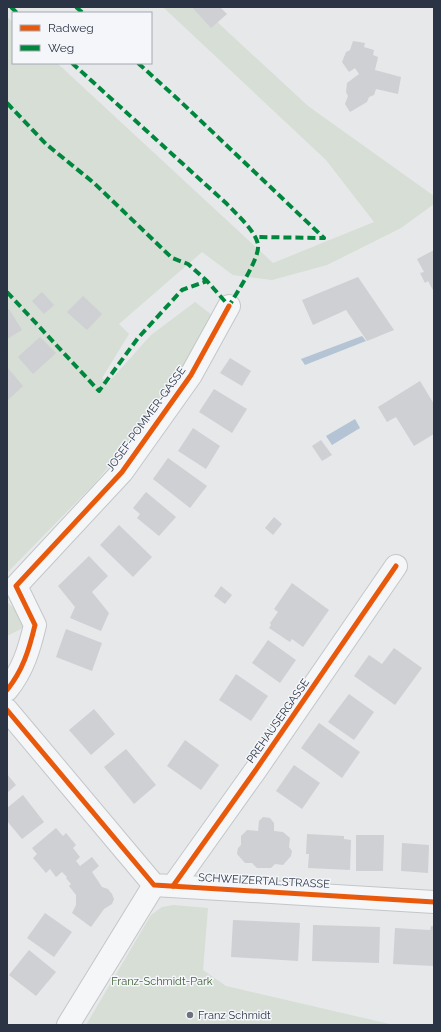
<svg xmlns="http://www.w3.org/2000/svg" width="441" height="1032" viewBox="0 0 441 1032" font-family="Raleway,sans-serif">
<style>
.green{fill:#d6ded6}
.water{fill:#b4c4d5}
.building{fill:#ced0d3}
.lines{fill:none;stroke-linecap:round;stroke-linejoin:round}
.minor-casing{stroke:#c4c6c8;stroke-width:24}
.minor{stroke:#f5f6f7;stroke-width:22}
.quiet{stroke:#00873e;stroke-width:4;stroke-dasharray:8 4;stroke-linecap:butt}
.cycleway-casing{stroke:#f4f6f9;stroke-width:8}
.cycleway{stroke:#e8590c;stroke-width:5}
.poi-dot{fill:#6c737f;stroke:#f4f6f9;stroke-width:1.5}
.labels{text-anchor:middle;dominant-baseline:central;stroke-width:3;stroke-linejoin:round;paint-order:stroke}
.street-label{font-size:11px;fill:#2b3445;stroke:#f4f6f9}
.park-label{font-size:11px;fill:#3f6138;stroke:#f4f6f9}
.poi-label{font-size:11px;fill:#2b3445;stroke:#f4f6f9;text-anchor:start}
</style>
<rect width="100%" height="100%" fill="#e6e8ea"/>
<g class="green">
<polygon points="163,7 201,7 308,106 434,196 434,204 401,228 327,265 272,280 233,275 202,252 119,324 129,334 102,378 108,383 151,335 195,302 212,315 197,349 143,425 94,484 7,573 7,17 13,22 13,63 57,63 273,263 374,222 326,160"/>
<polygon points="7,602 31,624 7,636"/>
<polygon points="173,905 208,908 203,970 226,986 394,1025 86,1025 151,915 162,907"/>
</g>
<g class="water">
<polygon points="362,336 366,341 305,365 301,359"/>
<polygon points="355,419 360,428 332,445 326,436"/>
</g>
<g class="building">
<polygon points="192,7 220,7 227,14 211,28"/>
<polygon points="353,41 365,43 364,47 374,50 373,55 378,57 375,70 401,77 398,94 376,89 374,95 369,97 367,102 350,112 345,104 348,96 346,92 347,83 359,74 355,68 349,72 342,62 346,52 350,50"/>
<polygon points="434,250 434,292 428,281 425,283 420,273 424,272 417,259"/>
<polygon points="358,277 394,330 367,341 346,310 313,325 302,300"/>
<polygon points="42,292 54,305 44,314 32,301"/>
<polygon points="83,296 102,314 87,330 67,312"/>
<polygon points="9,309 22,330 7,339 7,311"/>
<polygon points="40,337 56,353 33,374 18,357"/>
<polygon points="230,358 251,371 242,386 220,373"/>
<polygon points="7,367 23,386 7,401"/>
<polygon points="420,381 434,404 434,434 414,446 396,417 387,422 378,407"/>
<polygon points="214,389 247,409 232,433 199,412"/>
<polygon points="193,428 220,446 206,469 178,451"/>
<polygon points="321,440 332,455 322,461 312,446"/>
<polygon points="168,458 207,486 190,508 153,479"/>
<polygon points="146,492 176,517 159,536 137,518 140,514 133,508"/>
<polygon points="274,517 282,524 273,535 265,528"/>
<polygon points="119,525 152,557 133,577 100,545"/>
<polygon points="89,556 108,576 92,592 109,613 101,631 70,618 75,607 58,586"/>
<polygon points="292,583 329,610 303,647 292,639 290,642 269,628 271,625 270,623 278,612 274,609"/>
<polygon points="221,586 232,595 225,604 214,596"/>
<polygon points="66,629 102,643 92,671 56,657"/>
<polygon points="268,640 296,660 280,683 252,663"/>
<polygon points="394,648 422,668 395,705 354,676 369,655 382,664"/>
<polygon points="236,674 268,696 251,721 219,700"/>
<polygon points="349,694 374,712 354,740 328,722"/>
<polygon points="94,709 115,734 91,755 69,730"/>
<polygon points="319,723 360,752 342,778 301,748"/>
<polygon points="185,740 219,765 201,790 167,766"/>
<polygon points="126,749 156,785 134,804 104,767"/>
<polygon points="294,765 320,783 302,809 276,791"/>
<polygon points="7,774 16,785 7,793"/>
<polygon points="23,795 44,822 22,839 7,821 7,808"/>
<polygon points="263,817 270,818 274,823 274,831 283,832 290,838 289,847 292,851 291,856 283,865 275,864 271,868 257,868 252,863 245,863 237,854 238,848 241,845 241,836 247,830 258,831 259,821"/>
<polygon points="56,828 63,836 66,833 76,845 73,848 80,857 76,861 80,866 92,857 99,866 92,872 102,887 108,889 112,894 114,899 112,904 104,909 91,927 72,913 76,905 76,895 69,886 71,884 66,878 67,877 62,872 56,877 50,869 46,873 33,858 37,854 32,848"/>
<polygon points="307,834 344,836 344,839 351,840 350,870 308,868 309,854 306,854"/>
<polygon points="356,835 384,835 383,871 356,871"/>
<polygon points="402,843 429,845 428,873 401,871"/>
<polygon points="45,913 72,932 54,957 27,938"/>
<polygon points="233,920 300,923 298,961 231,957"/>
<polygon points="313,925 380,927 379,963 312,961"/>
<polygon points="431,926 434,926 434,966 393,964 395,928 430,930"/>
<polygon points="29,950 56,972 36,996 9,975"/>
</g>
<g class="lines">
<defs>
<g id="minor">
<path d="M 7,690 C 23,670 29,650 35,625 L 16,586 L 122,472 L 191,375 L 229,306"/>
<polyline points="7,710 154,885 434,902"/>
<polyline points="173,886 255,771 396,566"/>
<polyline points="68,1025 154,885"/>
</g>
</defs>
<use href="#minor" class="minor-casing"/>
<use href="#minor" class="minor"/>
<g class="quiet">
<polyline points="11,7 17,13"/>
<polyline points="76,7 83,13"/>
<polyline points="138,63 181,102 324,238 255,237"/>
<polyline points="7,103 46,144 94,183 172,258 188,264 207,281"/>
<path d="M 7,292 L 99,391 L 138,338 L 182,290 L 207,281 L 229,306 C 236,294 260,258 258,245 C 256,231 236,214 227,204 L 72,63"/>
</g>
<defs>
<g id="cycleway">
<path d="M 7,690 C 23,670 29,650 35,625 L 16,586 L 122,472 L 191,375 L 229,306"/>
<polyline points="7,710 154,885 434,902"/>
<polyline points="173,886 255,771 396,566"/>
</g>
</defs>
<use href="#cycleway" class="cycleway-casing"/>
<use href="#cycleway" class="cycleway"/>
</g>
<circle class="poi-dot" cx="190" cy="1015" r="4"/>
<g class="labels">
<g class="street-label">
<text transform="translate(146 419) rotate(-54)">JOSEF-POMMER-GASSE</text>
<text transform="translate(278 721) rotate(-55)">PREHAUSERGASSE</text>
<text transform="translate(264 881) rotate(3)">SCHWEIZERTALSTRASSE</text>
</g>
<g class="park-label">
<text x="162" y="981">Franz-Schmidt-Park</text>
</g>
<g class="poi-label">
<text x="198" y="1015">Franz Schmidt</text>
</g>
</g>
<rect width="441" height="1032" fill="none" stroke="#2b3445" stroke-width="16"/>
<rect x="12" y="12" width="140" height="52" fill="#f4f6f9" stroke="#a4a8b1"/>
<rect x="20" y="25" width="20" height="6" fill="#e8590c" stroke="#a4a8b1"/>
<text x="48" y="32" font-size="12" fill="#2b3445">Radweg</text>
<rect x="20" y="45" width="20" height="6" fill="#00873e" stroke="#a4a8b1"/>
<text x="48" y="52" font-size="12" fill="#2b3445">Weg</text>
</svg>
